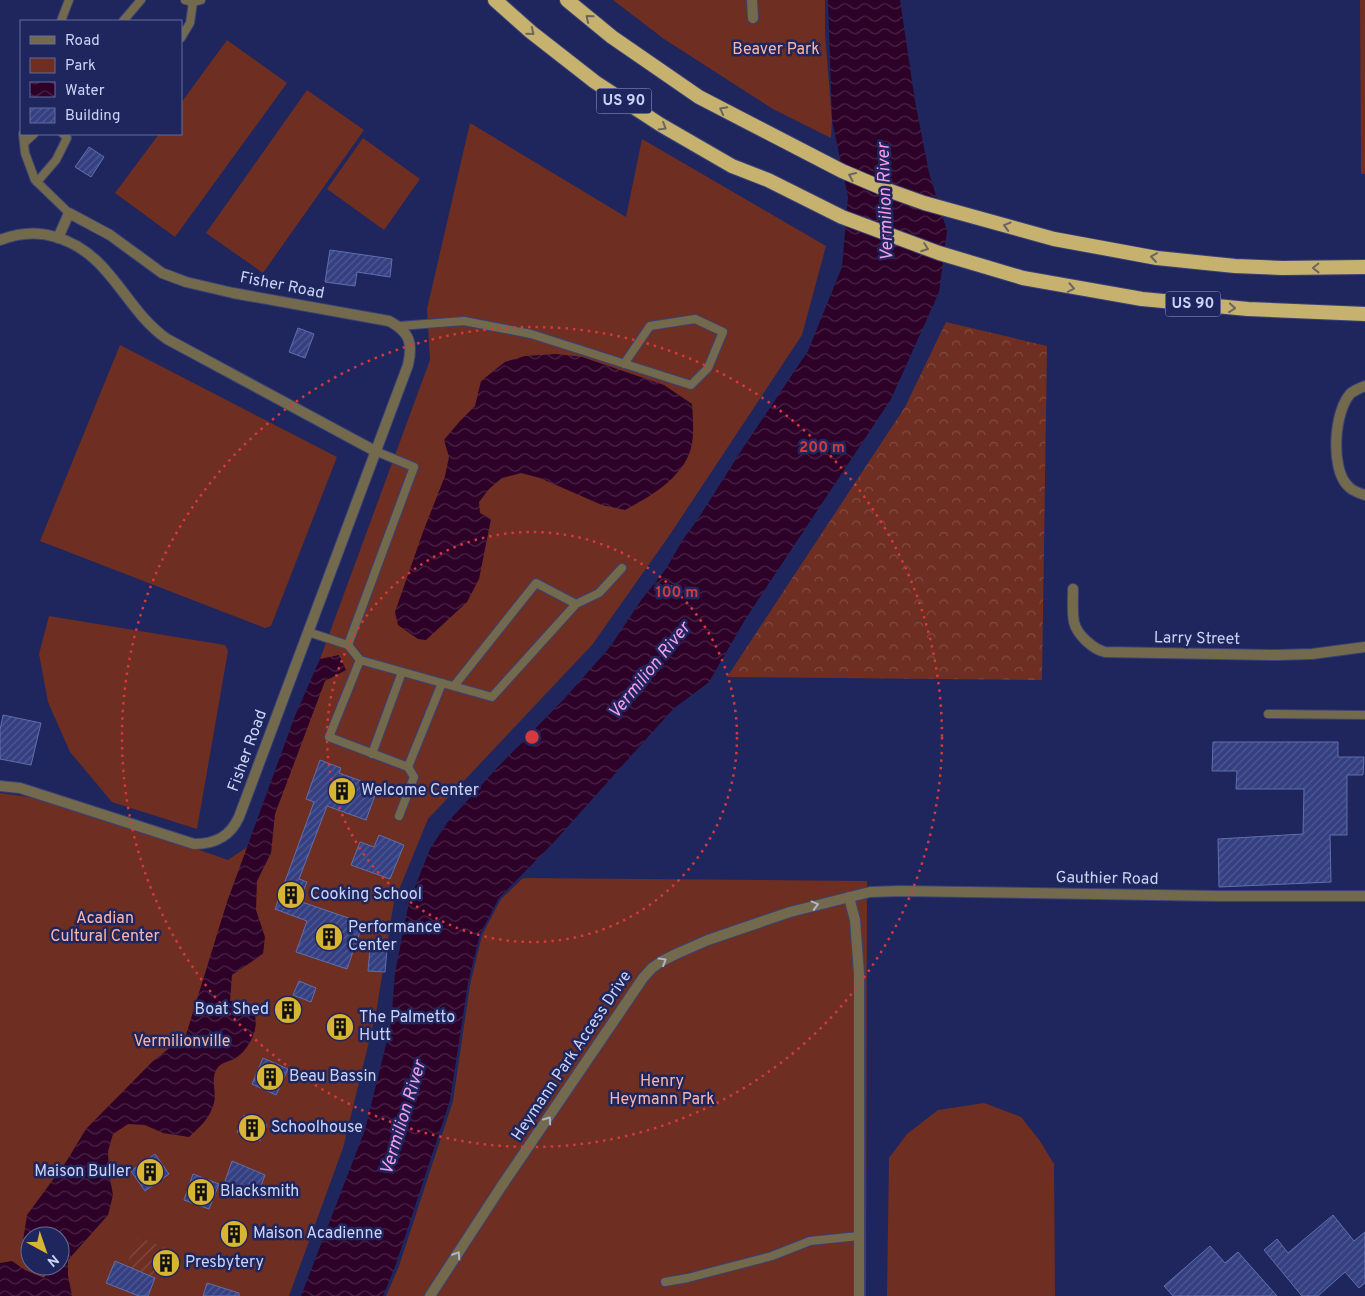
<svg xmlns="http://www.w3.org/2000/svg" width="1365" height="1296" viewBox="0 0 1365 1296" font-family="Overpass,sans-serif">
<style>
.green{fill:#6e2e21;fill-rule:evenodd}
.forest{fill:url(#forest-crowns)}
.garden{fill:url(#garden-furrows)}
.water{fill:url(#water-waves)}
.building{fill:url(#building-hatch);stroke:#616fac}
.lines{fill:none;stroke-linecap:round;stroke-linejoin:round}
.service-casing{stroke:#3a4275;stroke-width:10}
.minor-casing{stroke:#3a4275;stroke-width:12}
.trunk-casing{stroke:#3a4275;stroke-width:16}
.service{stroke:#736a4e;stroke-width:8}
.minor{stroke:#736a4e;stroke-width:10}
.trunk{stroke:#c6b26e;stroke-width:14}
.oneway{stroke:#6a6565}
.oneway2{stroke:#b0b4c4}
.ring{fill:none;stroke:#d5393d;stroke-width:2.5;stroke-dasharray:2.5 5}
.labels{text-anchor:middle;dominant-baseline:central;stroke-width:5;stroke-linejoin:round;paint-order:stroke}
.shield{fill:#1f265d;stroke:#97a0c8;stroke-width:1}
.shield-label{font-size:15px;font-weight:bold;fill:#cad4f6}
.park-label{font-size:16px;fill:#fcb6a7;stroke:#1f265d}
.street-label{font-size:16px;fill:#cad4f6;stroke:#1f265d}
.poi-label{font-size:16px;fill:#cad4f6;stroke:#1f265d;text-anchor:start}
.water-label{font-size:18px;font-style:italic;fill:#f69de7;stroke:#1f265d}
.centre{fill:#d5393d;stroke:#1f265d;stroke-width:2.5}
.ring-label{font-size:15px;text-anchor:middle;font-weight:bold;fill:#d5393d;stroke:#1f265d;stroke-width:5;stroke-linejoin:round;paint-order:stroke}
</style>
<defs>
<pattern id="forest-crowns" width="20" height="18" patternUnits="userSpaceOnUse" patternTransform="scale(1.25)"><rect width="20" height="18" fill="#6e2e21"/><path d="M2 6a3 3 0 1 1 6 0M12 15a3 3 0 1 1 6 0" fill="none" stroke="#814b42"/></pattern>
<pattern id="garden-furrows" width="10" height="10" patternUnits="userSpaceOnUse" patternTransform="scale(1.25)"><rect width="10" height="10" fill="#6e2e21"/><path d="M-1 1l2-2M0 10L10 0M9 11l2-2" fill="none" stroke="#814b42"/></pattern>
<pattern id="water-waves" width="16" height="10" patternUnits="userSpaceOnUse" patternTransform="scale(1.25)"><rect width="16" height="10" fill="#2d0128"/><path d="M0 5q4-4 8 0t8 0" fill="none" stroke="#4a2548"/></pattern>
<pattern id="building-hatch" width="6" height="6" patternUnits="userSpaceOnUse" patternTransform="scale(1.25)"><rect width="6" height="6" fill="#344082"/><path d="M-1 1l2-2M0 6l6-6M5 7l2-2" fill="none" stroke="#505b94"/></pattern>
</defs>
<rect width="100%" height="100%" fill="#1f265d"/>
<g class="green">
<polygon points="613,0 825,0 825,34 832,120 831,138 773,109 664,39"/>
<polygon points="1360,0 1365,0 1365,174 1361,174"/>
<polygon points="227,40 287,83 175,237 115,193 159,134 181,134 181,103"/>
<polygon points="307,90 364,130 263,273 206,233"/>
<path d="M 470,123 L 626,217 L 642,139 L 826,246 L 802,335 L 669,536 L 592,645 L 428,819 L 394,902 L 376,1013 L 343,1148 L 289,1296 L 0,1296 L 0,793 L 29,797 L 105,817 L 228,860 L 247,847 L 296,758 L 320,659 L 430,360 L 427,309 ZM 30,1236 L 60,1236 L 60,1266 L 30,1266 Z"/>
<polygon points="363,138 420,179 384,230 327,189"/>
<polygon points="120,345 337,457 271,626 265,628 40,541"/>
<polygon points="49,616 225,645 228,651 197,829 112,802 70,752 48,702 39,654"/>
<polygon points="523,878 867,881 866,1296 386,1296 399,1266 453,1101 470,985 482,935 501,899"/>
<polygon points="984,1103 1021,1117 1040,1141 1054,1164 1055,1296 887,1296 889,1158 907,1134 938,1110"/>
</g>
<polygon class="forest" points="946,322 1047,346 1042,680 727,677 905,407"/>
<polygon class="garden" points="138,1237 169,1249 165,1257 160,1255 156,1265 160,1266 155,1278 126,1266"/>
<g class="water">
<polygon points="828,0 900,0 915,101 929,173 947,231 939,292 891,399 746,618 709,682 673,709 553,843 499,898 480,934 468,983 450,1100 396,1264 383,1296 301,1296 365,1130 391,1024 395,973 409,902 430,849 447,823 497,768 565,698 610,647 642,599 666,569 682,541 698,519 743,448 808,351 842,267 848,197 832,120"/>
<path d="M 556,354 L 582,357 L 664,385 L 692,404 C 693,418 695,441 689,454 C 678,481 649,497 625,510 L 602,505 L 540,478 L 521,473 L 502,478 L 489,489 L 479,502 L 480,513 L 491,519 L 479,579 L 467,602 L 426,640 L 418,639 L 398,625 L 395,612 L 423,532 L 445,476 L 449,457 L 444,440 L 460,421 L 475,406 L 481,381 L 505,362 L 525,356 Z"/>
<path d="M 339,655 L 346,670 L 325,681 L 275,814 L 271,853 L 257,881 L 256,910 L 265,937 L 263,954 L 232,975 L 230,1001 C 235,1002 244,1002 248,1005 C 265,1019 251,1048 236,1058 C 231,1061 223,1062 219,1066 C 209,1077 217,1091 214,1103 C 210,1118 200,1127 189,1137 L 163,1133 L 145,1125 L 128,1124 L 113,1134 L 108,1151 L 109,1173 L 113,1195 L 108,1215 L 68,1260 L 68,1276 L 72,1296 L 0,1296 L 0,1263 L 12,1261 L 25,1270 L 44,1278 L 51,1266 L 60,1266 L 60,1236 L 30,1236 L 30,1239 L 23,1241 L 27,1215 L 66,1162 L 86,1129 L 153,1061 L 186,1035 L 227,902 L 295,716 L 320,659 Z"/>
</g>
<g class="building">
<polygon points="89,147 104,157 91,177 75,167"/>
<polygon points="330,250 392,259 390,277 357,272 355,286 325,282"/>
<polygon points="298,328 314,334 305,358 289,352"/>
<polygon points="3,715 41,723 31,765 0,759 0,730"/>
<polygon points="1213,742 1338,742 1338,757 1364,757 1363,775 1347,775 1347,835 1330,835 1331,882 1219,887 1218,839 1303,834 1304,789 1236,789 1237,771 1212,771"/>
<polygon points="320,760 341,768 339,773 378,787 366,820 327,806 299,879 307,882 299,901 363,923 347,969 296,952 307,921 275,909 314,802 306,799"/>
<polygon points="379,835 404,845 390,879 351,865 360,842 374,847"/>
<polygon points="370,948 387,949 385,972 368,971"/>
<polygon points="299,981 316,988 311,1002 293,995"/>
<polygon points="282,998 299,1004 293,1022 276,1016"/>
<circle cx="340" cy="1027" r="12"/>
<polygon points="263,1058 288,1069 276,1095 252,1084"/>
<polygon points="244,1115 267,1125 260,1141 237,1132"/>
<polygon points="155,1154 169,1174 145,1191 131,1171"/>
<polygon points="232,1161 265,1175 258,1194 225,1181"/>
<polygon points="193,1174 219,1184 209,1209 184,1200"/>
<polygon points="1333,1215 1354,1241 1365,1232 1365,1283 1359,1288 1345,1272 1318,1296 1302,1296 1264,1250 1277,1239 1288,1253"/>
<polygon points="231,1221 245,1227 237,1246 223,1240"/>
<polygon points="1210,1246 1225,1263 1238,1252 1277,1296 1173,1296 1164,1286"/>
<polygon points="160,1255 176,1262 172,1271 156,1265"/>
<polygon points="115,1261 155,1278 148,1296 139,1296 106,1283"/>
<polygon points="207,1283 239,1293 239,1296 203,1296"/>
</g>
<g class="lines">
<defs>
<g id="service">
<polyline points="185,0 193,2 201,0"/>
<polyline points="61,21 69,0"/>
<polyline points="123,21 141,0"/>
<polyline points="181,38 190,23 193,2"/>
<polyline points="23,134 25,153 35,180 69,213"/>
<polyline points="24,143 34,134"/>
<polyline points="37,182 56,160 67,138 63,134"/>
<polyline points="399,326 464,321 531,334 691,385 708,368 723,332 695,319 650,326 624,364"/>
<polyline points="576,604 599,593 622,568"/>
<polyline points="308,632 348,645 360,660 492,697 576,604 536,583 454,686"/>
<polyline points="348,645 414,467 375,451"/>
<polyline points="360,660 329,737 408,767 442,683"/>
<polyline points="1268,714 1365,715"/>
<polyline points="372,754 402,672"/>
<polyline points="399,816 414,777 408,767"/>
<polyline points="665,1282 688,1278 772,1256 810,1241 859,1236"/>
</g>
<g id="minor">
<polyline points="752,0 753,18"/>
<path d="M 0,240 C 18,233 37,231 56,237 C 112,254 123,308 167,339 L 375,451"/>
<path d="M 1365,386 C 1360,388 1355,390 1351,393 C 1334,410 1330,469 1348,486 C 1352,491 1359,493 1365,495"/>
<path d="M 1073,589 C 1073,600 1072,612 1074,622 C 1077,635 1093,649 1105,652 L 1277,655 L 1312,654 L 1365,647"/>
<path d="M 0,786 L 20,788 L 194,844 C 215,844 230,837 239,817 L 408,365 C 413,343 410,332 389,321 L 233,293 L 186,282 L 162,273 L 110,235 L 69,213 L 58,238"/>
<polyline points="849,897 855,920 859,974 859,1296"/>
<polyline points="430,1296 501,1187 643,978 652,968 662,961 676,954 708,940 790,912 870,892 900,891 1219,896 1365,896"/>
</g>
<g id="trunk">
<polyline points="495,0 531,32 595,82 661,125 732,166 768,180 842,217 939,253 1023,278 1142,299 1248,309 1365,314"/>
<polyline points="567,0 612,37 699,97 842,171 882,188 924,203 1054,239 1157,258 1235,266 1282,268 1365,267"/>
</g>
</defs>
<use href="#service" class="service-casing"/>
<use href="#minor" class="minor-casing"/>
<use href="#trunk" class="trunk-casing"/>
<use href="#service" class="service"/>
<use href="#minor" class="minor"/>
<use href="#trunk" class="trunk"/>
</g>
<defs><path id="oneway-chevron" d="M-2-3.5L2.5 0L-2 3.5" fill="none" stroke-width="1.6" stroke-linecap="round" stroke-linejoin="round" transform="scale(1.25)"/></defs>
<g class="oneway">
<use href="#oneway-chevron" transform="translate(589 18) rotate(-141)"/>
<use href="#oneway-chevron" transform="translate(531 32) rotate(39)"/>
<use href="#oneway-chevron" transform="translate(723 110) rotate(-152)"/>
<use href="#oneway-chevron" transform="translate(663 127) rotate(31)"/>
<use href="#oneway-chevron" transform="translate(852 176) rotate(-157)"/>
<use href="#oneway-chevron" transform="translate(1007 226) rotate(-164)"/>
<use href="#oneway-chevron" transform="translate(925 248) rotate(20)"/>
<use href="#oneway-chevron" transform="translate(1154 257) rotate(-172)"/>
<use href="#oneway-chevron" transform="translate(1316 268) rotate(179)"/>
<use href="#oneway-chevron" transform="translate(1071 288) rotate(11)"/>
<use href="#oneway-chevron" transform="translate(1232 308) rotate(5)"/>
</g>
<g class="oneway2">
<use href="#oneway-chevron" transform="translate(815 905) rotate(-15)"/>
<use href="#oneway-chevron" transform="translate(663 961) rotate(-31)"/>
<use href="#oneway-chevron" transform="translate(548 1120) rotate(-55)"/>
<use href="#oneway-chevron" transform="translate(457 1255) rotate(-57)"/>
</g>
<g class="ring">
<circle cx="532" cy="737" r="205"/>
<circle cx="532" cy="737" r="410"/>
</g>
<defs>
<symbol id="building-disc" viewBox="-11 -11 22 22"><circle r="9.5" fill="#d7b434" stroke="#1f265d"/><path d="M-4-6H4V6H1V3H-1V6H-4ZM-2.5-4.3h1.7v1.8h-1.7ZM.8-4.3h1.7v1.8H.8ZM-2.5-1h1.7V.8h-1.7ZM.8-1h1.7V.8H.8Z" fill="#111"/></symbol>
</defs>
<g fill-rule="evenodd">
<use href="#building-disc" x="326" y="775" width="32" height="32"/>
<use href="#building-disc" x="275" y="879" width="32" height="32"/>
<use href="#building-disc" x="313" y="921" width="32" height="32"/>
<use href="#building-disc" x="272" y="994" width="32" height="32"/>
<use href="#building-disc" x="324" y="1011" width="32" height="32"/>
<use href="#building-disc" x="254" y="1061" width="32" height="32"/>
<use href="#building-disc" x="236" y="1112" width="32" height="32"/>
<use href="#building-disc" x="134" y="1156" width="32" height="32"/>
<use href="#building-disc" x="185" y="1176" width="32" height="32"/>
<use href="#building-disc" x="218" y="1218" width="32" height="32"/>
<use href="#building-disc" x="150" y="1247" width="32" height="32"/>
</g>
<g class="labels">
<g class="shield">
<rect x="596.5" y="88.5" width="55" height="25" rx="4"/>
<rect x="1165.5" y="291.5" width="55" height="25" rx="4"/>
</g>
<g class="shield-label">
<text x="624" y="101">US 90</text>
<text x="1193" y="304">US 90</text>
</g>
<g class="park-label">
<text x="776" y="50">Beaver Park</text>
<text x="105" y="919">Acadian<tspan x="105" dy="18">Cultural Center</tspan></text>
<text x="182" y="1042">Vermilionville</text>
<text x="662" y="1082">Henry<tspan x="662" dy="18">Heymann Park</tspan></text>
</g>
<g class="street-label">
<text transform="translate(282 286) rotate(11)">Fisher Road</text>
<text transform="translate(1197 639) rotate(1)">Larry Street</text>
<text transform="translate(248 751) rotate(-70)">Fisher Road</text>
<text transform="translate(1107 879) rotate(1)">Gauthier Road</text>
<text transform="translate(572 1056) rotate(-56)">Heymann Park Access Drive</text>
</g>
<g class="poi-label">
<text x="361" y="791">Welcome Center</text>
<text x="310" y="895">Cooking School</text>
<text x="348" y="928">Performance<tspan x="348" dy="18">Center</tspan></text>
<text x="269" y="1010" text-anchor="end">Boat Shed</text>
<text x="359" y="1018">The Palmetto<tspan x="359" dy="18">Hutt</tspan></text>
<text x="289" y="1077">Beau Bassin</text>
<text x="271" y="1128">Schoolhouse</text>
<text x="131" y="1172" text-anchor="end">Maison Buller</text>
<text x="220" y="1192">Blacksmith</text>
<text x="253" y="1234">Maison Acadienne</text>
<text x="185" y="1263">Presbytery</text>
</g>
<g class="water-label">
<text transform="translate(886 202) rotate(-92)">Vermilion River</text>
<text transform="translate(650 671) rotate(-51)">Vermilion River</text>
<text transform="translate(404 1118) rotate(-73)">Vermilion River</text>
</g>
</g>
<circle cx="532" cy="737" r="8" class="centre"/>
<g class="ring-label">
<text x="822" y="452">200 m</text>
<text x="677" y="597">100 m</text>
</g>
<rect x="20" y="20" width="162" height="115" fill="#1f265d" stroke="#636c9a"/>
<rect x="30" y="36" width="25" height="8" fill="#736a4e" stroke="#636c9a"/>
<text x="65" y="45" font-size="15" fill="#cad4f6">Road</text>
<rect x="30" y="58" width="25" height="15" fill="#6e2e21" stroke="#636c9a"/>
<text x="65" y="70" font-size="15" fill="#cad4f6">Park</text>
<rect x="30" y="82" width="25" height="15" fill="url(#water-waves)" stroke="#636c9a"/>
<text x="65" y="95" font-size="15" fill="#cad4f6">Water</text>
<rect x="30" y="108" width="25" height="15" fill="url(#building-hatch)" stroke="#636c9a"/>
<text x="65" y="120" font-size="15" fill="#cad4f6">Building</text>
<g transform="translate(45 1251) rotate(140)"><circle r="24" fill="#1f265d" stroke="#636c9a"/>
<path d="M0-4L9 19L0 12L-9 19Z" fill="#d7b434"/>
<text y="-8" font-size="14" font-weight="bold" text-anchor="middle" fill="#cad4f6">N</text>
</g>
</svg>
